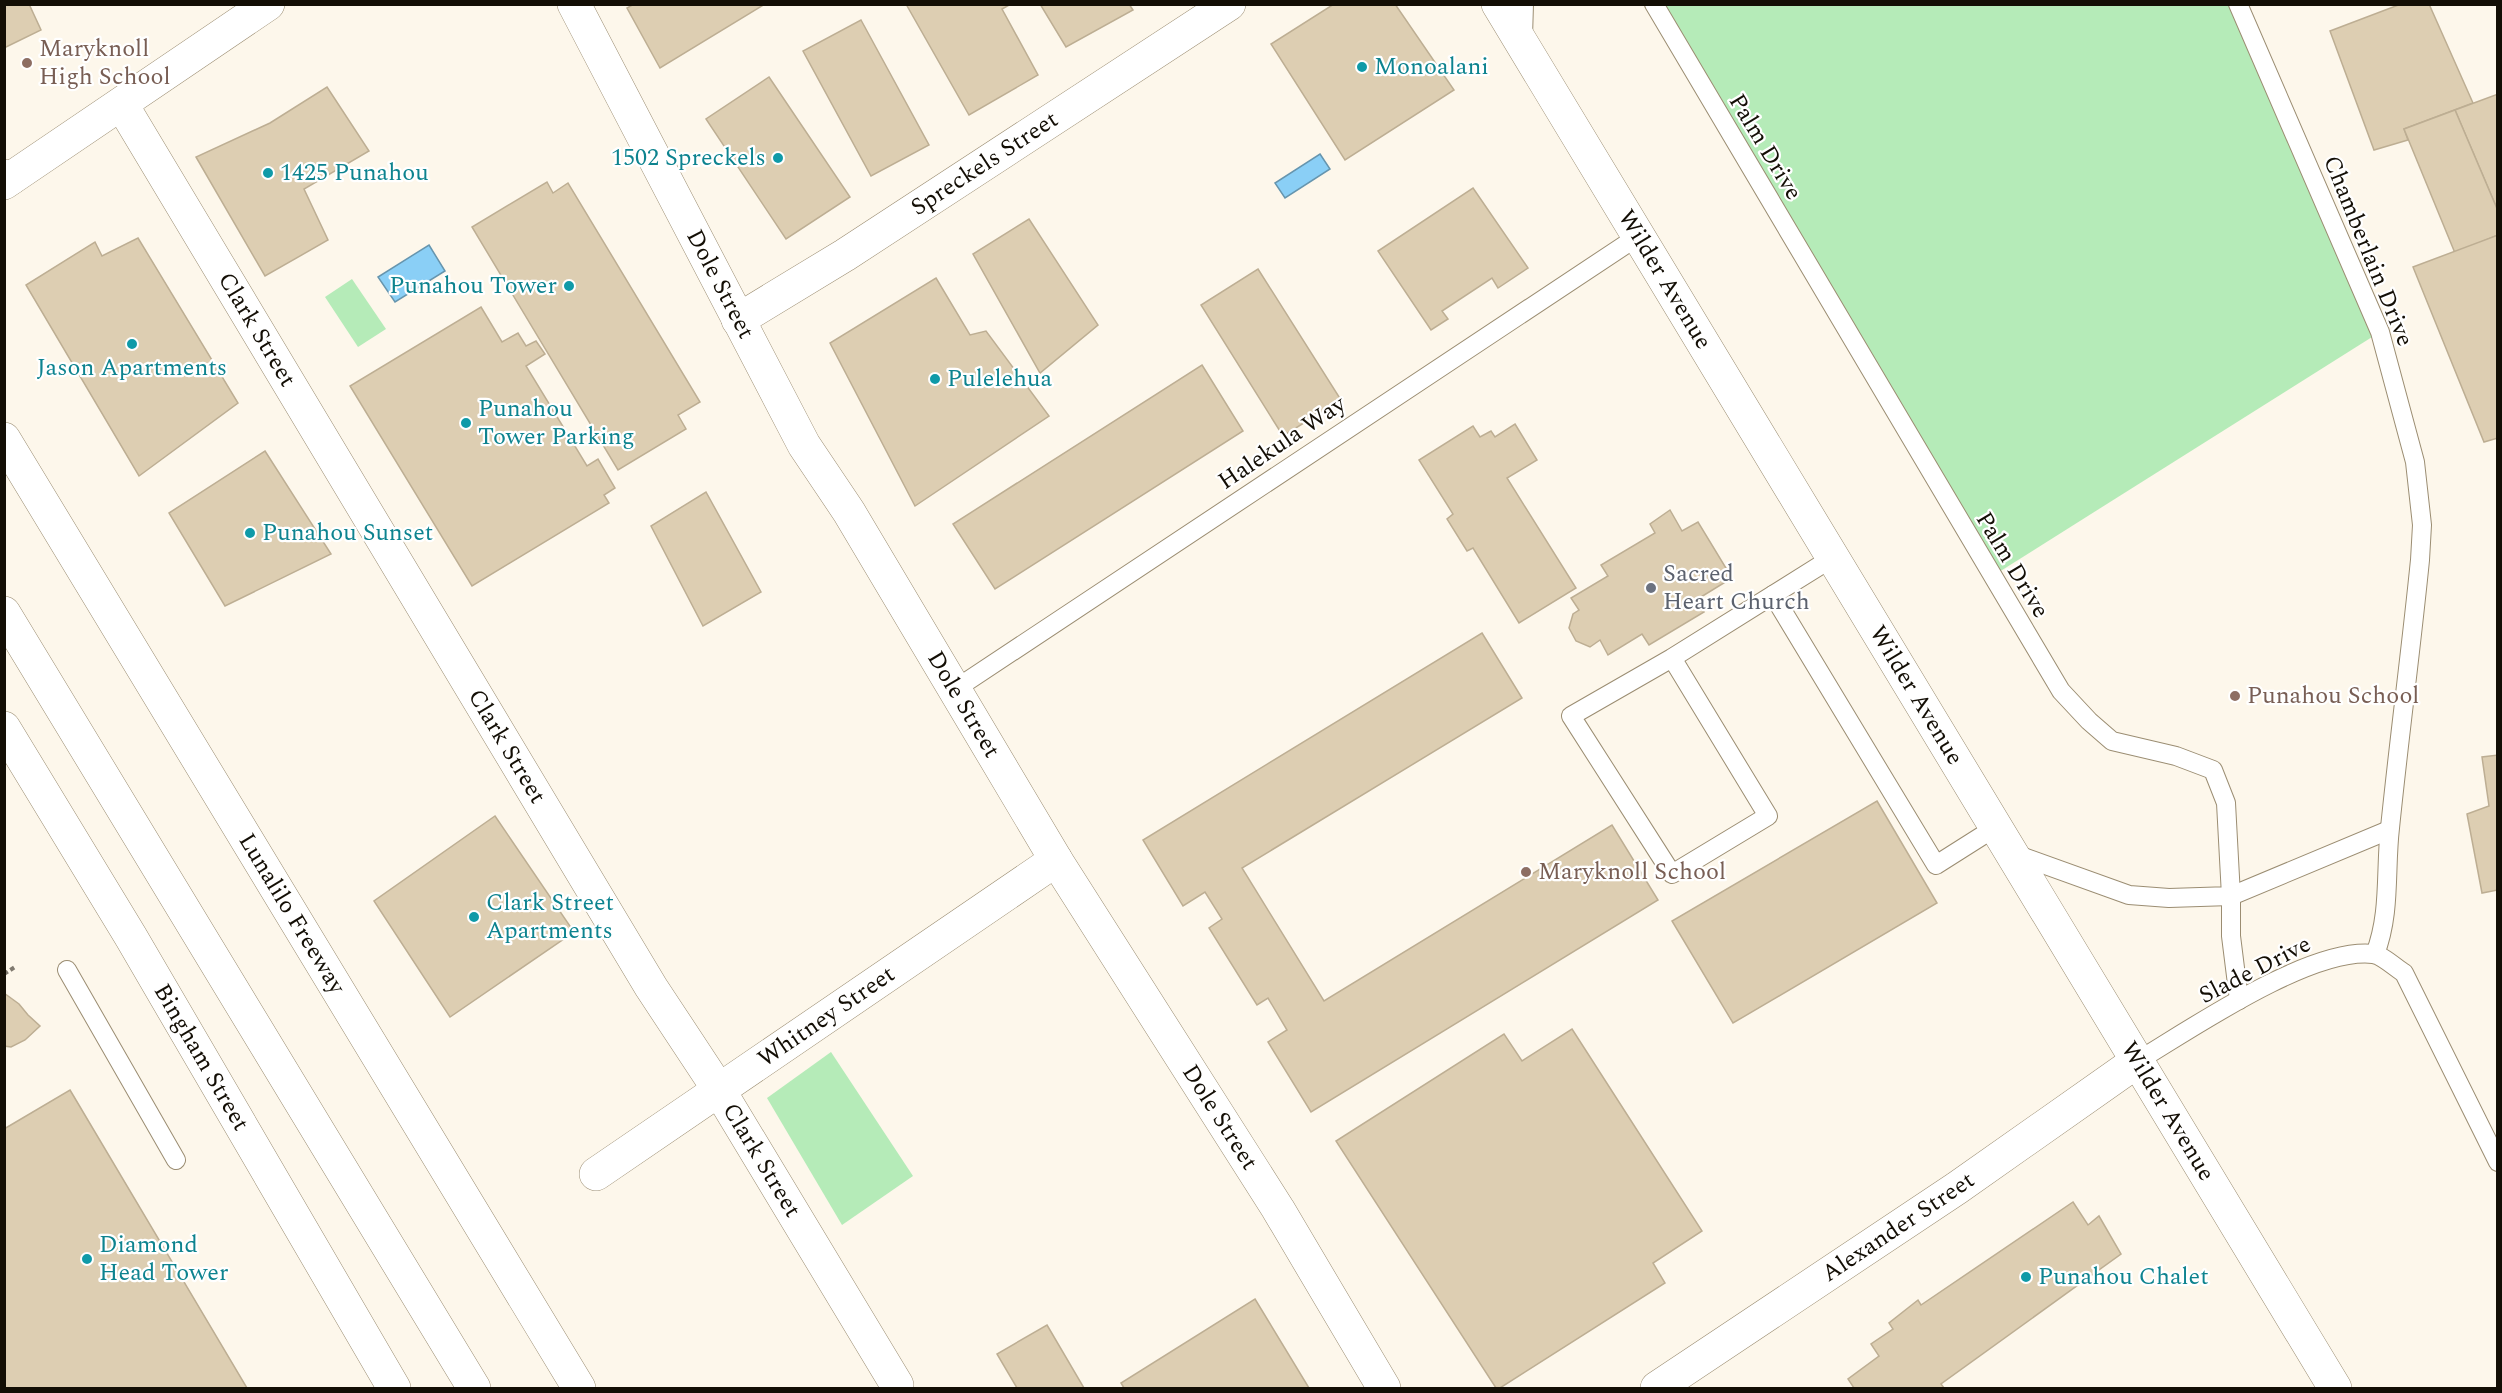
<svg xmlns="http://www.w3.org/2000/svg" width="2502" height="1393" viewBox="0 0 2502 1393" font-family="Spectral,serif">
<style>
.green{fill:#b5ebb8}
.water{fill:#8acff6;stroke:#6695ae;stroke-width:1.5}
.building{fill:#ddceb2;stroke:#bdae93;stroke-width:1.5}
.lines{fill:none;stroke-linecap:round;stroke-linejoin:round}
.lane-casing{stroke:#9b8d72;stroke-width:20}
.street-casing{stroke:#9b8d72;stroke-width:34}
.secondary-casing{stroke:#9b8d72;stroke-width:34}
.highway-casing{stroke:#9b8d72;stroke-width:34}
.path{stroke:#7f796f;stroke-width:4;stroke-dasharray:4.5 3;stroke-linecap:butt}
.lane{stroke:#fff;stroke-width:18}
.street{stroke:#fff;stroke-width:33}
.secondary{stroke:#fff;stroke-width:33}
.highway{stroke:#fff;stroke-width:33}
.education-dot{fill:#8d6e63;stroke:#fff;stroke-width:2}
.culture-dot{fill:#0f9aa8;stroke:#fff;stroke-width:2}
.worship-dot{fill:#6b7280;stroke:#fff;stroke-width:2}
.labels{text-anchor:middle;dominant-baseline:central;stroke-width:4.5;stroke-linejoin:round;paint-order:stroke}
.education-label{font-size:24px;fill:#785e54;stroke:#fff;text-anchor:start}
.culture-label{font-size:24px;fill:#0d838f;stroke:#fff;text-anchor:start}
.street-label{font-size:24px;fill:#130e05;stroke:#fff}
.worship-label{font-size:24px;fill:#5b616d;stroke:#fff;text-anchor:start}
</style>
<rect width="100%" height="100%" fill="#fdf7eb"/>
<g class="green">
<polygon points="1654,5 2238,5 2380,332 1991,577"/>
<polygon points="352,279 386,329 358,347 325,297"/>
<polygon points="831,1052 913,1176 842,1225 767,1098"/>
</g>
<g class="water">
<polygon points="1320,154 1330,169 1285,198 1275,183"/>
<polygon points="429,245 445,271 395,302 378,277"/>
</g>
<g class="building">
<polygon points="4,4 29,4 41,30 4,48"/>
<polygon points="634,4 765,4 660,68 627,8"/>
<polygon points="906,4 1011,4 1002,9 1038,75 969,115"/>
<polygon points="1040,4 1129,4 1133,10 1066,47"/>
<polygon points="1334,4 1395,4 1454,90 1345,160 1271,44"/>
<polygon points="2401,4 2429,4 2473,103 2404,129 2408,140 2374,150 2330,31"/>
<polygon points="861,20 929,145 871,176 803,51"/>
<polygon points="769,77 850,197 786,239 706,119"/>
<polygon points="327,87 369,151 304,189 328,240 265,276 196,157 270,123"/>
<polygon points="2498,94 2498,211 2455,110"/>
<polygon points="2455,110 2498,211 2498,235 2455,253 2404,129"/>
<polygon points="547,182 553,193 568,183 700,402 678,415 686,429 618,470 472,227"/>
<polygon points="1473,188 1528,268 1498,288 1492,278 1442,311 1448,319 1431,330 1378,251"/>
<polygon points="1029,219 1098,325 1040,373 973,254"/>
<polygon points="2498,235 2498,438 2484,442 2413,267"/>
<polygon points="138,238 238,403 139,476 26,285 95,242 102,256"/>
<polygon points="1258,269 1341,400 1283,436 1201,305"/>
<polygon points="936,278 970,335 986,331 1049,416 915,506 830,343"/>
<polygon points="481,307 502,342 518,333 526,346 536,341 545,354 526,366 587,466 598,459 615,488 604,495 609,503 472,586 350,386"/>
<polygon points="1202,365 1243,431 995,589 953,524"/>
<polygon points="1515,424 1537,460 1507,478 1576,588 1519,623 1473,548 1467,551 1447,519 1453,514 1419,460 1473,426 1480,437 1491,431 1495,437"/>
<polygon points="265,451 331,554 225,606 169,513"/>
<polygon points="706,492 761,592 703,626 651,526"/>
<polygon points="1670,510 1682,531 1698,522 1732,578 1696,600 1704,612 1649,645 1642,634 1608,655 1600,640 1590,647 1576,641 1569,628 1573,614 1579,610 1571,598 1608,576 1601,565 1655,533 1650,524"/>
<polygon points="1482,633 1522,698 1242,868 1324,1001 1612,825 1658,900 1311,1112 1268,1042 1287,1030 1268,998 1257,1005 1209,928 1222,919 1205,892 1183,906 1143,840"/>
<polygon points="2498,755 2498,890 2482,893 2467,814 2489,806 2482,757"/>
<polygon points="1877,801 1937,903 1733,1023 1672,921"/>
<polygon points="495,816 574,932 450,1017 374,901"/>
<polygon points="4,993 19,1004 28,1015 40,1026 25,1040 11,1047 4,1046"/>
<polygon points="1572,1029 1702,1231 1653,1263 1665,1283 1500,1388 1496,1388 1336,1141 1504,1034 1522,1061"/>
<polygon points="70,1090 247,1388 4,1388 4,1129"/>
<polygon points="2073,1202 2088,1225 2099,1216 2121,1254 1941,1384 1944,1388 1854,1388 1848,1379 1879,1356 1871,1344 1893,1329 1889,1323 1918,1300 1921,1305"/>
<polygon points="1255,1299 1309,1388 1124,1388 1121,1383"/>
<polygon points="1047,1325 1084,1388 1017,1388 997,1354"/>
</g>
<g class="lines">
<defs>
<g id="lane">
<polyline points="1654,4 2061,691 2089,721 2112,741 2176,756 2213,770 2226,803 2231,896 2169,898 2129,895 2015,854"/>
<path d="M 2238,4 L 2380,332 L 2415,462 L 2422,525 L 2420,560 C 2411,650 2399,739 2390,828 C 2385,870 2391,913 2375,954"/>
<polyline points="1523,37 1524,4"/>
<polyline points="1773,595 1936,865 1996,827"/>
<polyline points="1672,658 1571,716 1672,874 1768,816 1672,658 1832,558"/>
<polyline points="954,690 1637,237"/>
<polyline points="67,970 176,1160"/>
<polyline points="2239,1000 2231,936 2231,896 2389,830"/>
<path d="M 2136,1062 C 2191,1029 2310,947 2373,954 C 2382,955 2396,968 2404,973 L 2498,1162"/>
</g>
<g id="street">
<path id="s1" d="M 574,4 L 804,445 L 849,512 L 1056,860 L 1278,1209 L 1384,1388"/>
<path id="s2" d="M 122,105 L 651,987 L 719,1090 L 897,1385"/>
<path id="s3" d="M 738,320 L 845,255 L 1229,4"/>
<path id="s4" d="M 596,1174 L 1056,860"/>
</g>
<g id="secondary">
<path id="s5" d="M 1498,4 L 2335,1388"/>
<polyline points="4,183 268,4"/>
<path id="s6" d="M 4,728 L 131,937 L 394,1388"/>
<path id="s7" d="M 1657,1388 L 1957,1188 L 2136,1062"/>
</g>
<g id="highway">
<polyline points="4,176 11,178"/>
<path id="s8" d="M 4,439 L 579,1388"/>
<polyline points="4,613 474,1388"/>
</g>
</defs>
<use href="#lane" class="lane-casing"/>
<use href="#street" class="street-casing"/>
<use href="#secondary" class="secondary-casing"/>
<use href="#highway" class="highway-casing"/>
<polyline class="path" points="4,974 15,967"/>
<use href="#lane" class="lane"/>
<use href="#street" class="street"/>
<use href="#secondary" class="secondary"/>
<use href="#highway" class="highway"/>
</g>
<g class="education-dot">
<circle cx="27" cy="63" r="6"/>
<circle cx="2235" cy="696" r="6"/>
<circle cx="1526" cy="872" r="6"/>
</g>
<g class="culture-dot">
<circle cx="1362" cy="67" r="6"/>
<circle cx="778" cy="158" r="6"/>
<circle cx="268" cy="173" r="6"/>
<circle cx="569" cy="286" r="6"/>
<circle cx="132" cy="344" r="6"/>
<circle cx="935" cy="379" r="6"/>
<circle cx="466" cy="423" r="6"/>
<circle cx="250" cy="533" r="6"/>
<circle cx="474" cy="917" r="6"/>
<circle cx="87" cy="1259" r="6"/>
<circle cx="2026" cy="1277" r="6"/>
</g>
<circle class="worship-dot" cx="1651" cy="588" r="6"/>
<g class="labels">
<g class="education-label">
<text x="39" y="49">Maryknoll<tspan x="39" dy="28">High School</tspan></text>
<text x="2247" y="696">Punahou School</text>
<text x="1538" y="872">Maryknoll School</text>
</g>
<g class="culture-label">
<text x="1374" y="67">Monoalani</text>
<text x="766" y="158" text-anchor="end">1502 Spreckels</text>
<text x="280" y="173">1425 Punahou</text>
<text x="557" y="286" text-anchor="end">Punahou Tower</text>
<text x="132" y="368" text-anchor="middle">Jason Apartments</text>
<text x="947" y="379">Pulelehua</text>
<text x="478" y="409">Punahou<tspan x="478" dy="28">Tower Parking</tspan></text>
<text x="262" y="533">Punahou Sunset</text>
<text x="486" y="903">Clark Street<tspan x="486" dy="28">Apartments</tspan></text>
<text x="99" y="1245">Diamond<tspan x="99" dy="28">Head Tower</tspan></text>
<text x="2038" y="1277">Punahou Chalet</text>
</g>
<g class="street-label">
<text transform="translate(1765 147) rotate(59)">Palm Drive</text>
<text stroke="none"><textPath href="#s3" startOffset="292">Spreckels Street</textPath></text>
<text transform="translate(2368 251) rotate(68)">Chamberlain Drive</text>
<text stroke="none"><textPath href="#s5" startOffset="322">Wilder Avenue</textPath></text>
<text stroke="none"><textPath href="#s1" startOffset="316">Dole Street</textPath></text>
<text stroke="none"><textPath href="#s2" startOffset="262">Clark Street</textPath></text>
<text transform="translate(1282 443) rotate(-34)">Halekula Way</text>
<text transform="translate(2012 565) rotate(59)">Palm Drive</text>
<text stroke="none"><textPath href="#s5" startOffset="808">Wilder Avenue</textPath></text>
<text stroke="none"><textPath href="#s1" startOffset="802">Dole Street</textPath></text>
<text stroke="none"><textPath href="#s2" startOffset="748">Clark Street</textPath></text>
<text stroke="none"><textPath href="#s8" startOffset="555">Lunalilo Freeway</textPath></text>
<text transform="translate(2255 970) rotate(-27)">Slade Drive</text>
<text stroke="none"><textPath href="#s4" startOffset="279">Whitney Street</textPath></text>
<text stroke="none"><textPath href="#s6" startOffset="384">Bingham Street</textPath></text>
<text stroke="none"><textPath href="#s5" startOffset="1294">Wilder Avenue</textPath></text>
<text stroke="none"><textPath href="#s1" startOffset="1288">Dole Street</textPath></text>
<text stroke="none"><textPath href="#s2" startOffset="1234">Clark Street</textPath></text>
<text stroke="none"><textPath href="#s7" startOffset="290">Alexander Street</textPath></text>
</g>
<g class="worship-label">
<text x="1663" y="574">Sacred<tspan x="1663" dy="28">Heart Church</tspan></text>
</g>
</g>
<rect width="2502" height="1393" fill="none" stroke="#130e05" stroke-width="12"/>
</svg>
